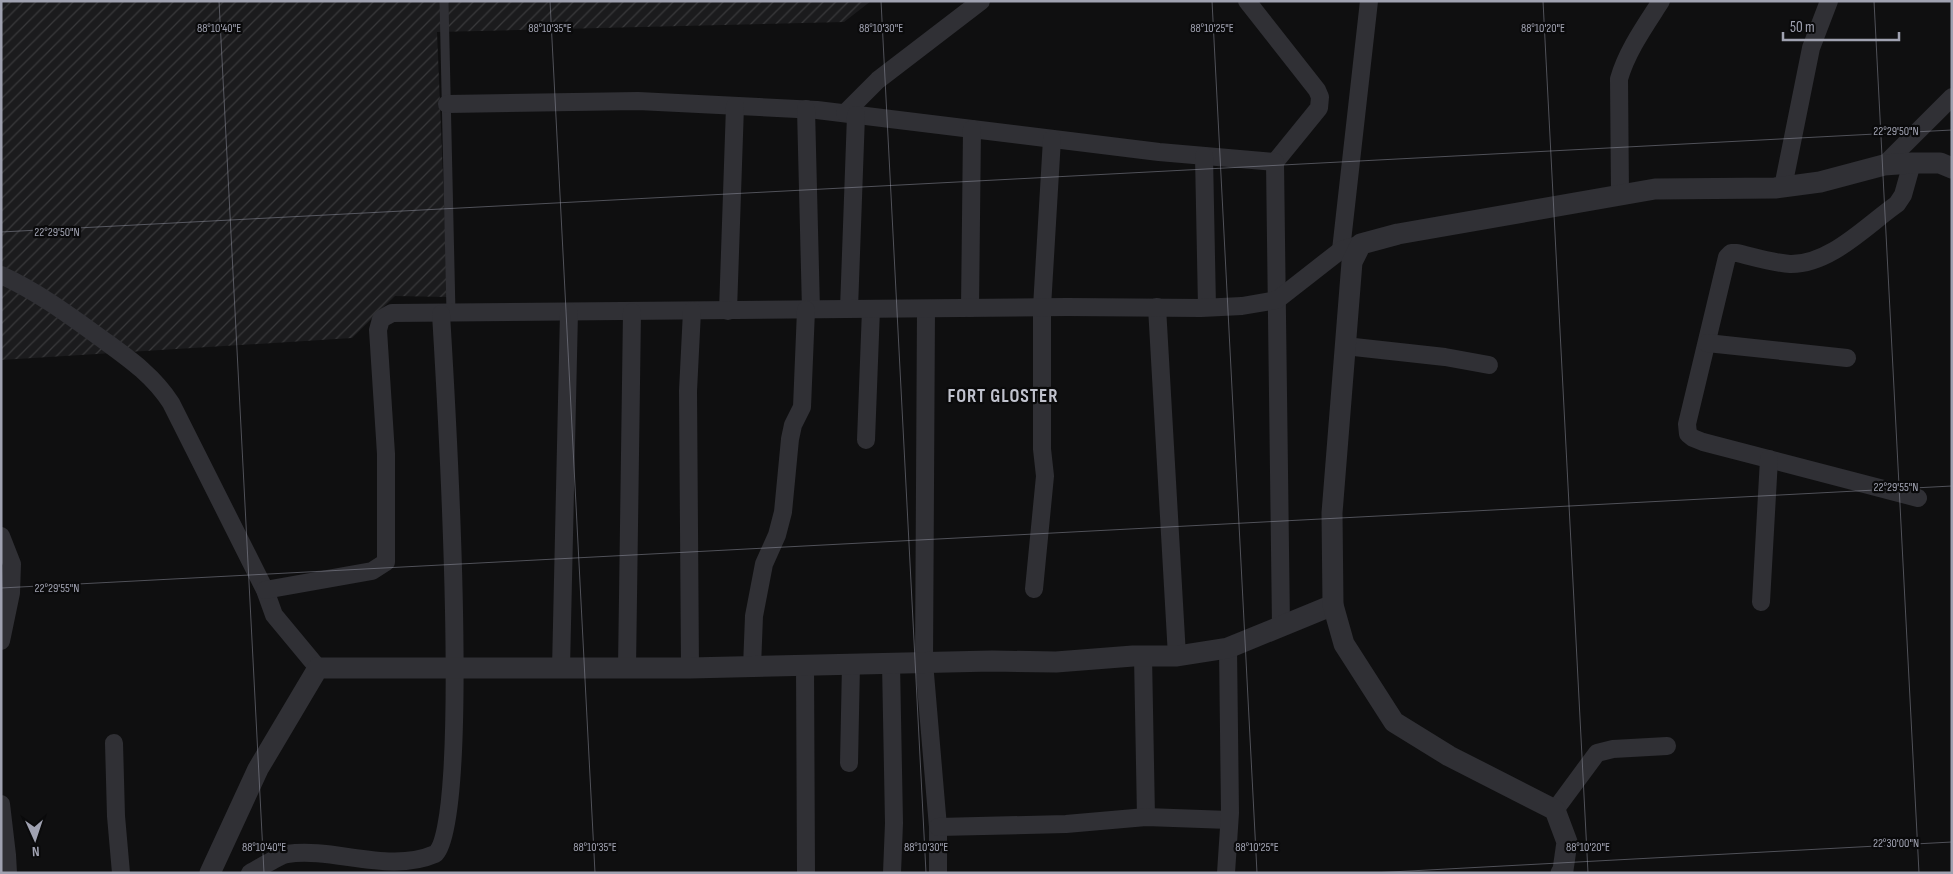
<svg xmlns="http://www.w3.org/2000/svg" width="1953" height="874" viewBox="0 0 1953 874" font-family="'Sofia Sans Condensed',sans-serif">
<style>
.industrial{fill:url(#industrial-furrows)}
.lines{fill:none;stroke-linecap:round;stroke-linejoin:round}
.service{stroke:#303035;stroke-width:9}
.minor{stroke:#303035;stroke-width:18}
.tertiary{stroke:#303035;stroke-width:21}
.ticks{fill:none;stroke:#a0a2b1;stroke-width:1;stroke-opacity:0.45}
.labels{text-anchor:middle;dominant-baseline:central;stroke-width:4.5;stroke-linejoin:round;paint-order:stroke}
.district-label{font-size:19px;font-weight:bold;letter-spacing:1px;fill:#c0c2cd;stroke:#0a0a0b}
.ticks-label{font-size:12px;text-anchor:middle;fill:#a0a2b1;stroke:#0a0a0b;stroke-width:4.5;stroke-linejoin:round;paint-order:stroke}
</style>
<defs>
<pattern id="industrial-furrows" width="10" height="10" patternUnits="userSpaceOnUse" patternTransform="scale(1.25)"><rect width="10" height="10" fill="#1b1b1d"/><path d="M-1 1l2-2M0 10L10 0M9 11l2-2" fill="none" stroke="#39393b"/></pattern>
</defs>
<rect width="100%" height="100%" fill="#0f0f10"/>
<polygon class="industrial" points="1,1 871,1 844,22 437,32 448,297 395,296 352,338 1,360"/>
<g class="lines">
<polyline class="service" points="444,1 451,313"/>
<g class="minor">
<polyline points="1247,1 1317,90 1320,97 1319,108 1275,162"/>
<polyline points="447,104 638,101 817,110 1159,152 1275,162 1281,626"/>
<polyline points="806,109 811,310"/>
<polyline points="845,113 878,80 981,1"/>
<polyline points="1204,156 1207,307"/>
<path d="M 1912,163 L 1903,195 L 1897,204 C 1867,225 1830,265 1790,264 C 1773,263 1754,257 1737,253 L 1731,253 L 1727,257 L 1687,424 L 1688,434 L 1693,438 L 1703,442 L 1918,498"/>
<polyline points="1884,165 1952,97"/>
<polyline points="1783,187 1811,48 1829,1"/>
<path d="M 1620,195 L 1619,79 C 1627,51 1645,26 1661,1"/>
<polyline points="1341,250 1369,1"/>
<path d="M 1,275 C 38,292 69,315 102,339 C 128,358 153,375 171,403 L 265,590 L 274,615 L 318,668"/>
<polyline points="1157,307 1177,656"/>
<polyline points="970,308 972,129"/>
<polyline points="849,309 856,115"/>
<polyline points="926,309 924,662 938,827 938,873"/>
<polyline points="728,311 735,106"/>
<polyline points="1707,343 1847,358"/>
<polyline points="1345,346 1445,357 1489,365"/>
<polyline points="866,440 871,309"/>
<polyline points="1,536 12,564 11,593 1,641"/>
<polyline points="1034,589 1045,476 1042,449 1042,307 1052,139"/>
<polyline points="265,590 372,571 386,562 386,454 378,330 381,319 392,313 1067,307 1201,308 1242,306 1277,300 1341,250 1361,244"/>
<polyline points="1761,602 1769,459"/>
<polyline points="1143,656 1146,817"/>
<polyline points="891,663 894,823 892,873"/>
<polyline points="805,665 806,873"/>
<polyline points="752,667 754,616 764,564 777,535 783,512 790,439 793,425 802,407 806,310"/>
<polyline points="627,668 632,312"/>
<polyline points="690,668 688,391 692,311"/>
<polyline points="561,669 569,312"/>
<polyline points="114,743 116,816 121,873"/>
<polyline points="849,763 851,664"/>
<polyline points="1,804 7,855 8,873"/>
<polyline points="1555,810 1597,753 1613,749 1667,746"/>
<polyline points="938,827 1066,824 1146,817 1229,820"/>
<path d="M 250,873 C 258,869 280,855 287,854 C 334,847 389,874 435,854 C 473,827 445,381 441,314"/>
<polyline points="1226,873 1230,813 1228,648"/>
</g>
<g class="tertiary">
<polyline points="210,873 258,769 318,668 690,668 992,661 1056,662 1133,656 1177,656 1228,648 1333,605"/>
<polyline points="1561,873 1563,870 1567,842 1555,810 1449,756 1394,722 1344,644 1333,605 1332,513 1352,262 1361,244 1398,234 1655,189 1775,188 1820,182 1884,165 1912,163 1940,163 1952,168"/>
</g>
</g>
<path class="ticks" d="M 219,1 L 264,873M 550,1 L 595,873M 881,1 L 926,873M 1212,1 L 1257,873M 1543,1 L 1588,873M 1874,1 L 1919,873M 1,232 L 1952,130M 1,588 L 1952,486M 1372,873 L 1952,842"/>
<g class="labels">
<g class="district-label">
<text x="1003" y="396">FORT GLOSTER</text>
</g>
</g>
<g class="ticks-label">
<text x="219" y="32">88°10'40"E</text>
<text x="550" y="32">88°10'35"E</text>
<text x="881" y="32">88°10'30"E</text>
<text x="1212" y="32">88°10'25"E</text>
<text x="1543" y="32">88°10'20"E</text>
<text x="1896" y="135">22°29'50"N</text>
<text x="57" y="236">22°29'50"N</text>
<text x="1896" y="491">22°29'55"N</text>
<text x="57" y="592">22°29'55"N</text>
<text x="1896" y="847">22°30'00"N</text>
<text x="264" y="851">88°10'40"E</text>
<text x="595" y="851">88°10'35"E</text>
<text x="926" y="851">88°10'30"E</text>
<text x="1257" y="851">88°10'25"E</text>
<text x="1588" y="851">88°10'20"E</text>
</g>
<rect width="1953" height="874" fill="none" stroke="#a0a2b1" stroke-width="5"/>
<g transform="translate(35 839) rotate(177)" stroke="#0a0a0b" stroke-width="4" paint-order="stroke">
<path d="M0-4L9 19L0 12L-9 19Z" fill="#a0a2b1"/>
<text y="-8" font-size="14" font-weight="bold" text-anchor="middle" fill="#a0a2b1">N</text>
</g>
<path d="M1783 32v8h116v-8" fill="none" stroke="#a0a2b1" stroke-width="2.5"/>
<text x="1790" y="32" font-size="15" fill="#a0a2b1" stroke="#0a0a0b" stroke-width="4" paint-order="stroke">50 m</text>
</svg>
